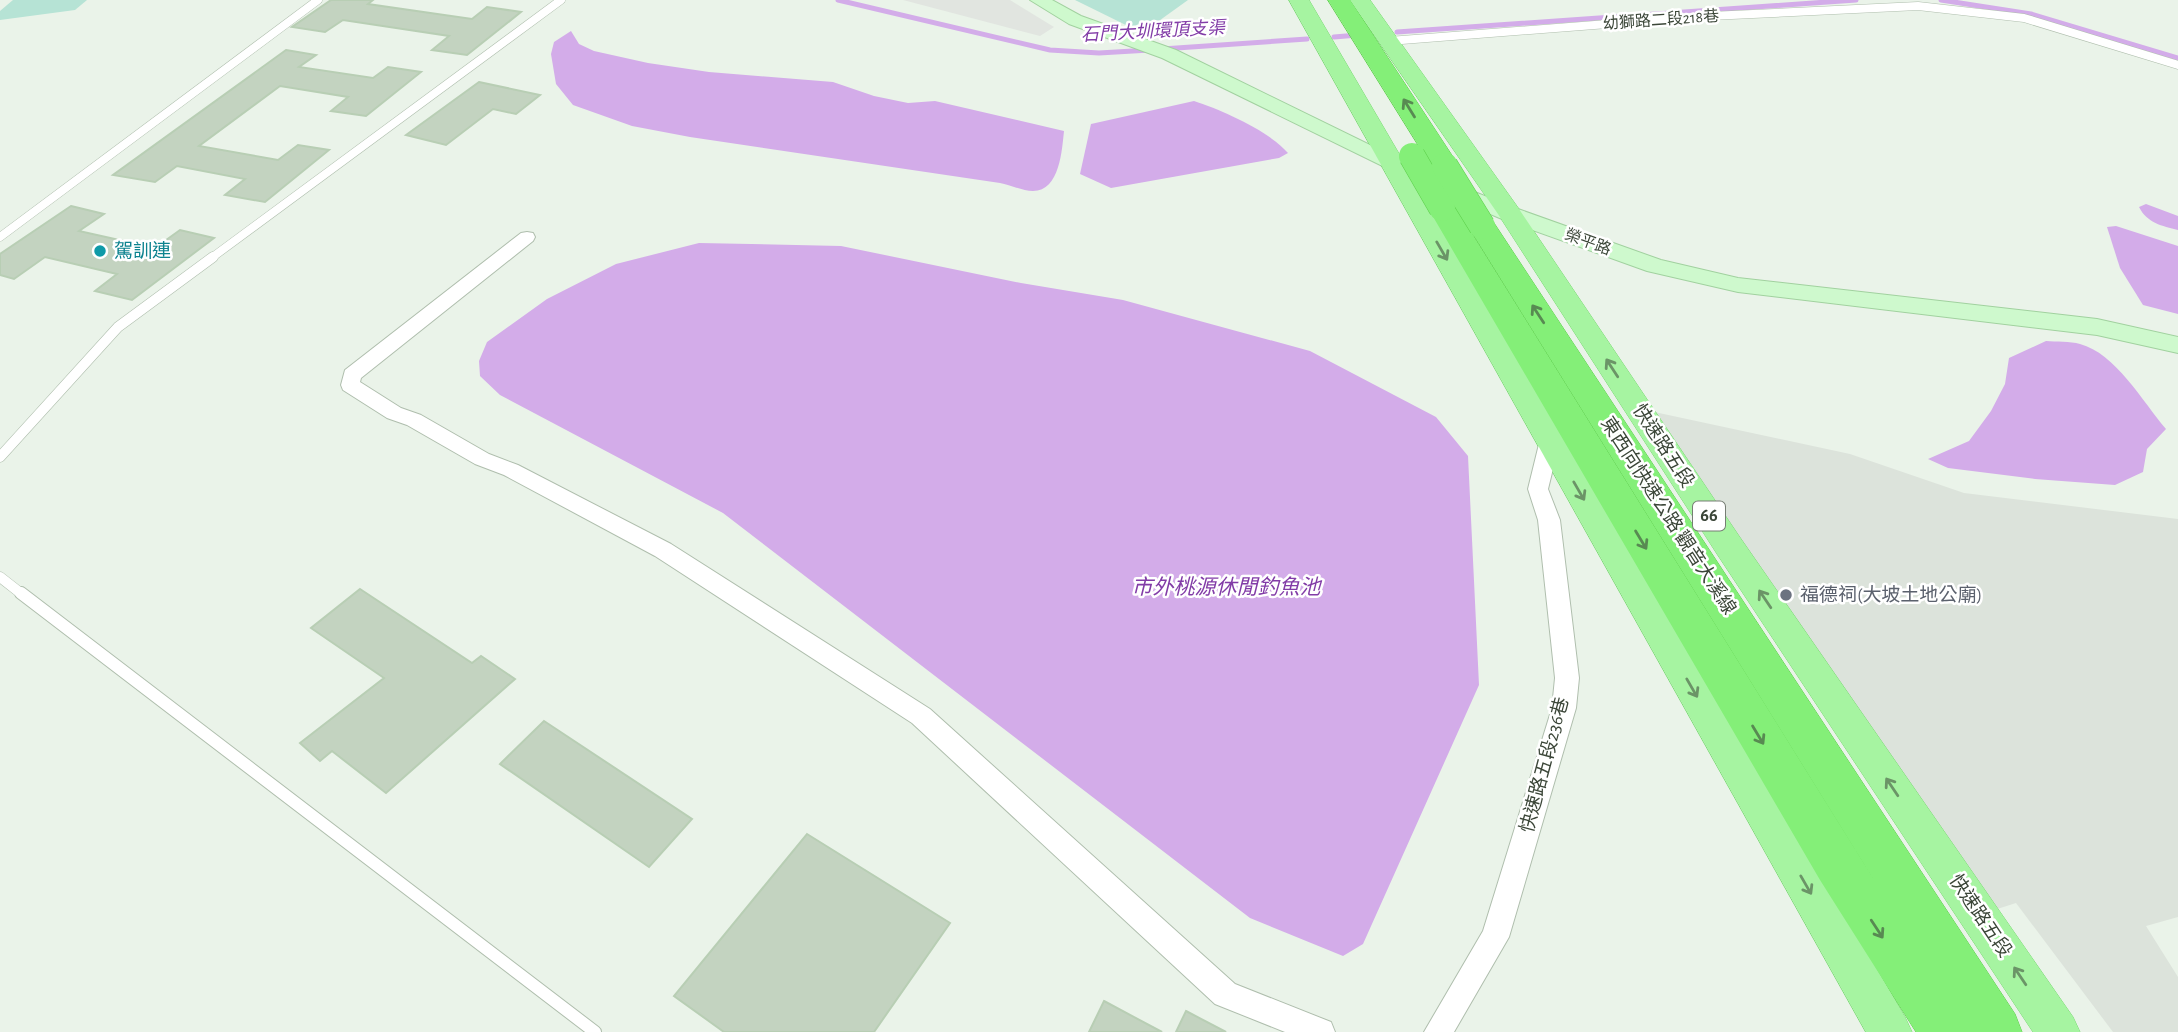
<svg xmlns="http://www.w3.org/2000/svg" width="2178" height="1032" viewBox="0 0 2178 1032" font-family="'Alegreya Sans','Noto Sans TC',sans-serif">
<style>
.industrial{fill:#dce3db}
.green{fill:#b6e3d5}
.parking{fill:#e1e5e0}
.water{fill:#d3ace9}
.lines{fill:none;stroke-linecap:round;stroke-linejoin:round}
.stream{stroke:#d3ace9;stroke-width:5}
.building{fill:#c3d3c0;stroke:#b8ceb4;stroke-width:2}
.lane-far2-casing{stroke:#afbead;stroke-width:9}
.lane-far1-casing{stroke:#afbead;stroke-width:11}
.lane-casing{stroke:#afbead;stroke-width:14}
.street-casing{stroke:#afbead;stroke-width:2}
.secondary-casing{stroke:#a1d19f;stroke-width:2}
.primary-casing{stroke:#79d872;stroke-width:1}
.highway-casing{stroke:#5bce49;stroke-width:1}
.lane-far2{stroke:#fff;stroke-width:8}
.lane-far1{stroke:#fff;stroke-width:10}
.lane{stroke:#fff;stroke-width:12}
.street{fill:#fff;fill-rule:evenodd}
.secondary{fill:#cef9cd;fill-rule:evenodd}
.primary{fill:#a6f4a1;fill-rule:evenodd}
.highway{fill:#84ef78;fill-rule:evenodd}
.highway-bridge-casing{stroke:#5bce49;stroke-width:27;stroke-linecap:butt}
.highway-bridge{stroke:#84ef78;stroke-width:26}
.oneway{stroke:#588a52}
.oneway2{stroke:#6b9467}
.culture-dot{fill:#0f9aa8;stroke:#fff;stroke-width:2.5}
.worship-dot{fill:#6b7280;stroke:#fff;stroke-width:2.5}
.labels{text-anchor:middle;dominant-baseline:central;stroke-width:5;stroke-linejoin:round;paint-order:stroke}
.far-street-label{font-size:16px;fill:#3b4638;stroke:#fff}
.far-water-label{font-size:18px;font-style:italic;fill:#823ca7;stroke:#fff}
.shield{fill:#fff;stroke:#767e74;stroke-width:2}
.shield-label{font-size:18px;font-weight:bold;fill:#3b4638}
.culture-label{font-size:19px;fill:#0d838f;stroke:#fff;text-anchor:start}
.street-label{font-size:19px;fill:#3b4638;stroke:#fff}
.worship-label{font-size:19px;fill:#5b616d;stroke:#fff;text-anchor:start}
.water-label{font-size:21px;font-style:italic;fill:#823ca7;stroke:#fff}
</style>
<rect width="100%" height="100%" fill="#eaf3e9"/>
<polygon class="industrial" points="1645,410 1850,454 1964,493 2178,519 2178,917 2146,926 2178,977 2178,1032 2113,1032 2016,903 1991,911"/>
<g class="green">
<polygon points="13,0 87,0 75,10 0,20 0,11"/>
<polygon points="1075,0 1188,0 1142,33"/>
</g>
<polygon class="parking" points="903,0 1010,0 1054,27 1040,36"/>
<g class="water">
<path d="M 571,31 L 579,44 L 594,51 L 648,63 L 709,72 L 833,82 L 874,96 L 908,103 L 935,101 L 1064,131 C 1062,149 1060,191 1033,191 C 1023,191 1010,185 1000,183 L 690,137 L 632,126 L 573,105 L 556,84 L 551,54 L 554,42 Z"/>
<path d="M 1194,101 C 1222,110 1269,131 1288,153 L 1279,158 L 1111,188 L 1080,174 L 1091,124 Z"/>
<path d="M 2146,204 L 2178,216 L 2178,230 C 2162,226 2147,223 2139,207 Z"/>
<polygon points="2116,226 2178,246 2178,314 2143,305 2120,268 2107,227"/>
<polygon points="699,243 841,246 1021,283 1123,300 1310,351 1436,417 1468,456 1479,685 1363,944 1343,956 1250,918 723,513 500,395 480,376 479,361 487,342 547,299 616,264"/>
<path d="M 2046,341 C 2056,342 2070,341 2080,344 C 2115,353 2143,402 2166,429 L 2147,449 L 2143,472 L 2115,485 L 2035,479 L 1948,468 L 1928,459 L 1969,441 L 1991,411 L 2005,384 L 2009,358 Z"/>
</g>
<g class="lines">
<g class="stream">
<polyline points="838,0 1050,50 1099,53 1150,50"/>
<polyline points="1941,0 2031,14 2178,58"/>
<polyline points="1397,32 1856,0"/>
<polyline points="1334,37 1358,35"/>
<polyline points="1162,49 1307,39"/>
</g>
</g>
<g class="building">
<polygon points="331,0 373,0 368,4 472,19 487,7 521,12 467,55 432,50 449,36 343,20 325,32 292,27"/>
<polygon points="286,50 316,55 299,67 373,78 388,67 421,72 366,116 331,111 348,97 280,86 199,146 278,160 298,145 329,150 265,202 225,195 245,179 177,166 155,182 113,175"/>
<polygon points="479,82 540,95 516,114 493,109 446,145 406,135"/>
<polygon points="71,206 104,214 79,231 155,248 180,230 214,238 132,300 95,291 117,274 45,257 14,279 0,275 0,254"/>
<polygon points="360,589 472,663 481,656 515,679 386,793 332,751 320,761 300,743 384,678 311,628"/>
<polygon points="544,721 692,819 649,867 500,764"/>
<polygon points="807,834 950,923 874,1032 724,1032 674,996"/>
<polygon points="1104,1001 1162,1032 1089,1032"/>
<polygon points="1186,1011 1226,1032 1176,1032"/>
</g>
<g class="lines">
<defs>
<g id="lane-far2">
<polyline points="1389,41 1710,16 1918,6 2024,18 2178,65"/>
<polyline points="0,237 318,0"/>
<polyline points="210,259 561,0"/>
</g>
<g id="lane-far1">
<polyline points="0,457 118,327 213,257"/>
<polyline points="0,577 23,595"/>
</g>
<polyline id="lane" points="21,593 595,1032"/>
<g id="street">
<polygon points="527,232 533,233 535,237 533,241 361,378 360,382 401,408 421,415 489,454 518,465 671,544 930,709 1235,984 1331,1022 1335,1032 1285,1032 1215,1004 912,723 655,556 504,475 475,464 407,425 387,418 343,390 341,385 345,370 521,233"/>
<polygon points="1550,433 1557,435 1560,440 1548,489 1560,520 1579,678 1576,708 1509,937 1454,1032 1424,1032 1483,931 1552,708 1555,678 1538,520 1528,489 1540,440 1543,435"/>
</g>
<g id="secondary">
<polygon points="1030,0 1052,0 1081,16 1176,50 1419,169 1422,173 1419,177 1405,177 1162,58 1069,24"/>
<polygon points="1449,182 1518,209 1661,260 1738,278 2097,319 2178,337 2178,353 2097,335 1738,292 1647,271 1502,219 1441,193 1438,188 1441,183"/>
</g>
<g id="primary">
<polygon points="1289,0 1309,0 1905,1017 1912,1032 1866,1032"/>
<polygon points="1350,0 1370,0 1519,209 1739,536 2073,1017 2080,1032 2033,1032 1717,554 1498,214"/>
</g>
<g id="highway">
<polygon points="1328,0 1350,0 1459,166 1455,172 1445,174 1435,172"/>
<polygon points="1442,199 1452,202 1456,208 1884,896 1468,226 1472,220 1482,217 1492,220 1496,226 2015,1014 2022,1032 1916,1032 1820,880 1428,208 1432,202"/>
</g>
</defs>
<use href="#lane-far2" class="lane-far2-casing"/>
<use href="#lane-far1" class="lane-far1-casing"/>
<use href="#lane" class="lane-casing"/>
<use href="#street" class="street-casing"/>
<use href="#secondary" class="secondary-casing"/>
<use href="#primary" class="primary-casing"/>
<use href="#highway" class="highway-casing"/>
<use href="#lane-far2" class="lane-far2"/>
<use href="#lane-far1" class="lane-far1"/>
<use href="#lane" class="lane"/>
<use href="#street" class="street"/>
<use href="#secondary" class="secondary"/>
<use href="#primary" class="primary"/>
<use href="#highway" class="highway"/>
<defs>
<g id="highway-bridge">
<polyline points="1412,156 1442,208"/>
<polyline points="1445,166 1482,226"/>
</g>
</defs>
<use href="#highway-bridge" class="highway-bridge-casing"/>
<use href="#highway-bridge" class="highway-bridge"/>
</g>
<defs><path id="oneway-shaft" d="M-6 0H5M1.5-3L5.5 0L1.5 3" fill="none" stroke-width="1.6" stroke-linecap="round" stroke-linejoin="round" transform="scale(1.75)"/></defs>
<g class="oneway">
<use href="#oneway-shaft" transform="translate(1409 108) rotate(-122)"/>
<use href="#oneway-shaft" transform="translate(1538 314) rotate(-123)"/>
<use href="#oneway-shaft" transform="translate(1641 540) rotate(59)"/>
<use href="#oneway-shaft" transform="translate(1758 735) rotate(59)"/>
<use href="#oneway-shaft" transform="translate(1877 929) rotate(57)"/>
</g>
<g class="oneway2">
<use href="#oneway-shaft" transform="translate(1442 251) rotate(60)"/>
<use href="#oneway-shaft" transform="translate(1612 368) rotate(-123)"/>
<use href="#oneway-shaft" transform="translate(1579 491) rotate(60)"/>
<use href="#oneway-shaft" transform="translate(1765 599) rotate(-124)"/>
<use href="#oneway-shaft" transform="translate(1692 688) rotate(60)"/>
<use href="#oneway-shaft" transform="translate(1892 787) rotate(-124)"/>
<use href="#oneway-shaft" transform="translate(1806 885) rotate(60)"/>
<use href="#oneway-shaft" transform="translate(2020 976) rotate(-124)"/>
</g>
<circle class="culture-dot" cx="100" cy="251" r="7"/>
<circle class="worship-dot" cx="1786" cy="595" r="7"/>
<g class="labels">
<g class="far-street-label">
<text transform="translate(1661 20) rotate(-4)">幼獅路二段218巷</text>
<text transform="translate(1588 242) rotate(20)">榮平路</text>
</g>
<g class="far-water-label">
<text transform="translate(1153 32) rotate(-3)">石門大圳環頂支渠</text>
</g>
<rect class="shield" x="1693" y="501.5" width="32" height="29" rx="5"/>
<g class="shield-label">
<text x="1709" y="516">66</text>
</g>
<g class="culture-label">
<text x="114" y="251">駕訓連</text>
</g>
<g class="street-label">
<text transform="translate(1663 446) rotate(57)">快速路五段</text>
<text transform="translate(1668 516) rotate(57)">東西向快速公路 觀音大溪線</text>
<text transform="translate(1545 765) rotate(-75)">快速路五段236巷</text>
<text transform="translate(1980 916) rotate(56)">快速路五段</text>
</g>
<g class="worship-label">
<text x="1800" y="595">福德祠(大坡土地公廟)</text>
</g>
<g class="water-label">
<text x="1226" y="587">市外桃源休閒釣魚池</text>
</g>
</g>
</svg>
